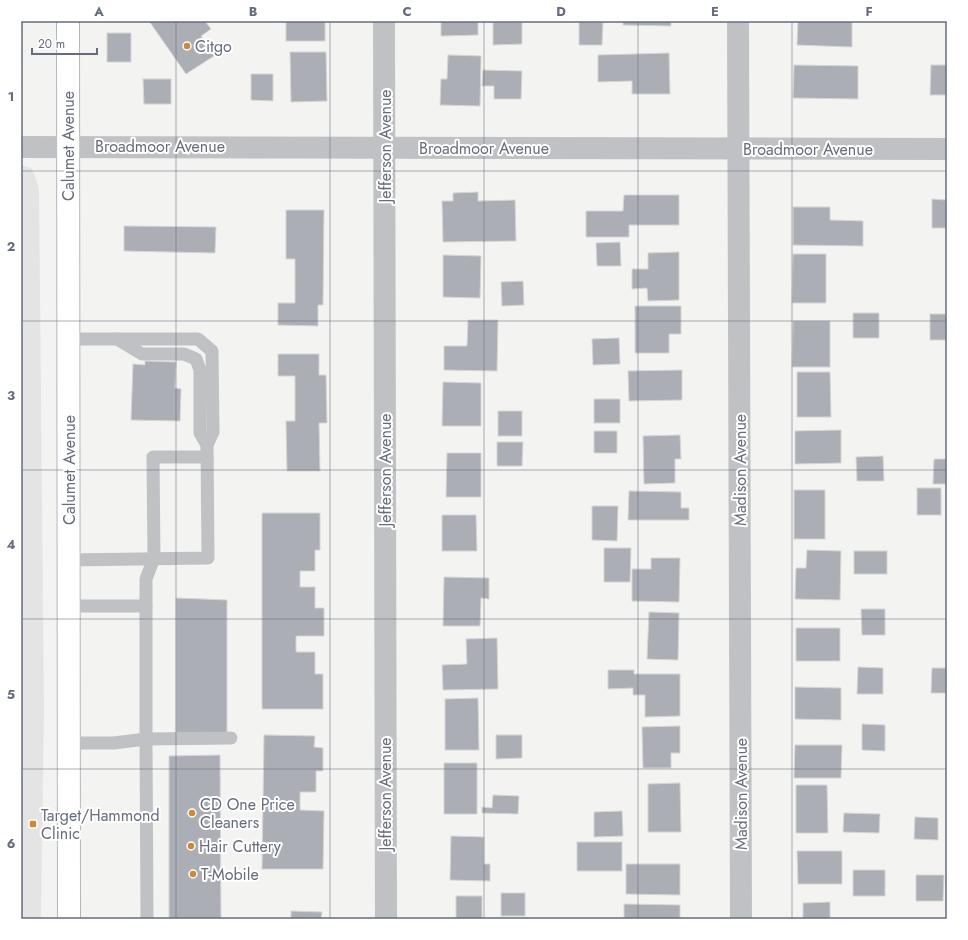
<svg xmlns="http://www.w3.org/2000/svg" width="968" height="940" viewBox="0 0 968 940" font-family="Jost,sans-serif">
<style>
.built{fill:#e4e4e4}
.building{fill:#abaeb5;stroke:#d5d5d3}
.lines{fill:none;stroke-linecap:round;stroke-linejoin:round}
.secondary-casing{stroke:#b4b6bc;stroke-width:24}
.service{stroke:#c0c1c5;stroke-width:13}
.minor{stroke:#c0c1c5;stroke-width:22}
.tertiary{stroke:#c0c1c5;stroke-width:22}
.secondary{stroke:#fff;stroke-width:22}
.grid{fill:none;stroke:#666c7e;stroke-width:1;stroke-opacity:0.55}
.poi-dot{fill:#cd8937;stroke:#fff;stroke-width:1.5}
.labels{text-anchor:middle;dominant-baseline:central;stroke-width:4;stroke-linejoin:round;paint-order:stroke}
.poi-label{font-size:16px;fill:#666c7e;stroke:#fff;text-anchor:start}
.street-label{font-size:16px;fill:#666c7e;stroke:#fff}
.neatline{fill:none;stroke:#666c7e;stroke-width:1.5}
.grid-label{font-size:13px;text-anchor:middle;font-weight:bold;fill:#666c7e}
</style>
<rect width="100%" height="100%" fill="#f3f4f1"/>
<polygon class="built" points="21,165 31,168 35,176 39,189 44,709 41,919 21,919"/>
<g class="building">
<polygon points="149,21 205,21 211,29 201,36 214,56 186,74"/>
<rect x="286" y="21" width="39" height="20"/>
<polygon points="441,21 478,21 478,35 441,36"/>
<polygon points="623,21 671,21 671,26 623,25"/>
<polygon points="798,21 852,21 852,47 797,45"/>
<polygon points="493,22 522,22 522,44 493,45"/>
<polygon points="579,22 603,22 602,45 579,45"/>
<rect x="107" y="33" width="24" height="29"/>
<polygon points="290,52 326,52 327,101 291,102"/>
<polygon points="669,53 670,94 632,94 632,81 598,82 598,55"/>
<polygon points="448,55 481,56 480,106 440,105 441,79 447,79"/>
<polygon points="794,65 858,66 858,99 793,98"/>
<polygon points="931,65 947,65 947,95 930,95"/>
<polygon points="483,70 522,71 521,99 494,99 494,86 482,86"/>
<polygon points="251,74 273,74 273,101 251,100"/>
<polygon points="143,79 171,79 171,104 144,104"/>
<polygon points="478,192 478,201 515,200 516,241 443,242 442,201 453,201 453,193"/>
<polygon points="624,195 679,195 679,225 629,225 629,237 586,237 586,211 623,211"/>
<polygon points="932,199 947,200 947,228 932,228"/>
<polygon points="793,207 830,207 830,220 863,221 863,246 793,245"/>
<polygon points="286,210 324,210 323,305 318,305 318,326 278,325 278,303 295,303 295,259 286,259"/>
<polygon points="124,226 216,227 215,253 124,251"/>
<polygon points="620,242 621,266 597,266 596,243"/>
<polygon points="679,252 679,300 648,301 647,288 632,289 632,269 648,269 648,253"/>
<polygon points="793,254 826,254 826,303 792,303"/>
<polygon points="443,255 481,256 480,298 443,297"/>
<polygon points="523,281 524,305 502,306 501,282"/>
<polygon points="635,306 681,306 681,334 669,334 669,353 635,353"/>
<rect x="853" y="313" width="26" height="25"/>
<rect x="930" y="314" width="17" height="26"/>
<polygon points="468,320 498,320 497,371 444,370 444,346 467,346"/>
<polygon points="793,321 830,321 830,367 792,367"/>
<polygon points="619,338 620,364 593,365 592,339"/>
<polygon points="278,354 319,354 319,375 326,375 327,423 319,423 320,471 287,471 286,421 295,421 295,376 278,376"/>
<polygon points="145,361 176,362 175,388 181,389 180,421 131,420 133,364 145,365"/>
<polygon points="682,370 682,400 629,401 628,371"/>
<polygon points="797,372 830,372 831,417 797,417"/>
<polygon points="443,382 481,383 481,426 442,426"/>
<rect x="594" y="399" width="26" height="24"/>
<rect x="498" y="411" width="24" height="25"/>
<polygon points="841,430 841,463 795,464 795,431"/>
<rect x="594" y="431" width="23" height="22"/>
<polygon points="680,435 681,459 675,459 675,483 644,484 643,436"/>
<polygon points="497,442 523,442 522,466 497,466"/>
<polygon points="447,453 481,453 481,497 446,497"/>
<polygon points="883,456 884,481 857,481 856,457"/>
<polygon points="934,459 947,459 947,484 933,484"/>
<rect x="917" y="488" width="24" height="27"/>
<rect x="794" y="490" width="31" height="49"/>
<polygon points="629,491 681,492 681,508 689,508 689,520 628,520"/>
<polygon points="592,506 618,506 617,541 592,540"/>
<polygon points="262,513 320,513 320,550 315,550 315,571 300,571 300,587 315,587 315,608 324,608 324,636 296,636 296,652 315,652 315,674 323,674 323,709 262,709"/>
<polygon points="442,515 476,515 477,551 442,551"/>
<polygon points="604,548 631,548 630,582 604,582"/>
<polygon points="807,550 841,551 840,600 795,599 796,568 806,568"/>
<rect x="854" y="551" width="33" height="23"/>
<polygon points="651,558 680,558 679,602 632,601 632,569 651,569"/>
<polygon points="444,577 489,578 489,599 481,598 480,626 443,626"/>
<polygon points="176,598 227,600 227,733 176,733"/>
<polygon points="861,609 885,609 885,635 862,635"/>
<polygon points="649,612 679,613 678,660 647,659"/>
<rect x="796" y="628" width="44" height="33"/>
<polygon points="497,638 498,689 443,690 442,665 467,664 466,639"/>
<polygon points="858,667 883,668 883,694 857,694"/>
<polygon points="932,668 947,668 947,693 931,693"/>
<polygon points="608,670 634,670 634,674 680,674 680,716 645,717 645,695 633,695 633,688 608,689"/>
<polygon points="795,687 841,688 841,720 795,719"/>
<polygon points="478,698 479,750 445,750 445,699"/>
<polygon points="862,724 885,725 885,751 862,750"/>
<polygon points="680,726 680,753 671,753 671,768 643,768 642,727"/>
<polygon points="264,735 315,736 314,747 323,748 323,771 316,771 316,792 300,792 300,810 324,811 323,869 262,869"/>
<polygon points="496,735 522,735 522,758 496,759"/>
<polygon points="795,745 842,745 841,778 794,778"/>
<polygon points="220,755 221,919 169,919 169,756"/>
<rect x="444" y="763" width="33" height="51"/>
<polygon points="680,783 681,832 648,832 648,784"/>
<polygon points="796,785 827,785 828,833 796,833"/>
<polygon points="493,795 519,796 518,814 482,813 482,807 492,808"/>
<polygon points="622,811 623,836 594,837 594,812"/>
<polygon points="844,813 880,814 879,833 843,832"/>
<polygon points="915,817 938,818 938,840 914,839"/>
<polygon points="451,836 484,837 484,864 490,864 490,881 450,880"/>
<rect x="577" y="842" width="45" height="29"/>
<polygon points="797,851 842,851 842,884 798,884"/>
<polygon points="626,864 680,864 680,895 626,894"/>
<rect x="853" y="870" width="32" height="26"/>
<polygon points="916,875 944,875 943,901 916,901"/>
<rect x="501" y="893" width="24" height="23"/>
<rect x="456" y="896" width="26" height="23"/>
<polygon points="830,902 830,919 803,919 803,903"/>
<polygon points="624,904 680,905 680,919 624,919"/>
<polygon points="291,911 322,912 321,919 291,919"/>
</g>
<g class="lines">
<defs>
<polyline id="secondary" points="68,21 69,919"/>
</defs>
<use href="#secondary" class="secondary-casing"/>
<g class="service">
<polyline points="69,339 198,339 212,351 213,432 207,445 208,558 69,560"/>
<polyline points="117,339 142,354 184,354 196,359 200,370 200,433 207,445"/>
<polyline points="207,457 153,457 154,558 146,579 146,739 231,738"/>
<polyline points="69,606 146,606"/>
<polyline points="69,743 114,743 146,739 147,919"/>
</g>
<g class="minor">
<polyline points="384,21 386,919"/>
<polyline points="738,21 741,919"/>
</g>
<polyline class="tertiary" points="21,147 947,149"/>
<use href="#secondary" class="secondary"/>
</g>
<path class="grid" d="M 176,21 L 176,919M 330,21 L 330,919M 484,21 L 484,919M 638,21 L 638,919M 792,21 L 792,919M 21,171 L 947,171M 21,321 L 947,321M 21,470 L 947,470M 21,619 L 947,619M 21,769 L 947,769"/>
<g class="poi-dot">
<circle cx="187" cy="46" r="4"/>
<circle cx="192" cy="813" r="4"/>
<rect x="29" y="820" width="8" height="8" rx="2"/>
<circle cx="191" cy="846" r="4"/>
<circle cx="193" cy="874" r="4"/>
</g>
<g class="labels">
<g class="poi-label">
<text x="195" y="46">Citgo</text>
<text x="200" y="804">CD One Price<tspan x="200" dy="18">Cleaners</tspan></text>
<text x="41" y="815">Target/Hammond<tspan x="41" dy="18">Clinic</tspan></text>
<text x="199" y="846">Hair Cuttery</text>
<text x="201" y="874">T-Mobile</text>
</g>
<g class="street-label">
<text transform="translate(68 146) rotate(-90)">Calumet Avenue</text>
<text x="160" y="146">Broadmoor Avenue</text>
<text transform="translate(385 146) rotate(-90)">Jefferson Avenue</text>
<text x="484" y="148">Broadmoor Avenue</text>
<text x="808" y="149">Broadmoor Avenue</text>
<text transform="translate(69 470) rotate(-90)">Calumet Avenue</text>
<text transform="translate(385 470) rotate(-90)">Jefferson Avenue</text>
<text transform="translate(740 470) rotate(-90)">Madison Avenue</text>
<text transform="translate(385 794) rotate(-90)">Jefferson Avenue</text>
<text transform="translate(741 794) rotate(-90)">Madison Avenue</text>
</g>
</g>
<rect width="968" height="940" fill="none" stroke="#ffffff" stroke-width="44"/>
<path d="M32 48v6h65v-6" fill="none" stroke="#666c7e" stroke-width="2"/>
<text x="38" y="48" font-size="12" fill="#666c7e" stroke="#ffffff" stroke-width="3" paint-order="stroke">20 m</text>
<rect x="22" y="22" width="924" height="896" class="neatline"/>
<g class="grid-label">
<text x="99" y="16">A</text>
<text x="253" y="16">B</text>
<text x="407" y="16">C</text>
<text x="561" y="16">D</text>
<text x="715" y="16">E</text>
<text x="869" y="16">F</text>
<text x="11" y="101">1</text>
<text x="11" y="251">2</text>
<text x="11" y="400">3</text>
<text x="11" y="549">4</text>
<text x="11" y="699">5</text>
<text x="11" y="848">6</text>
</g>
</svg>
